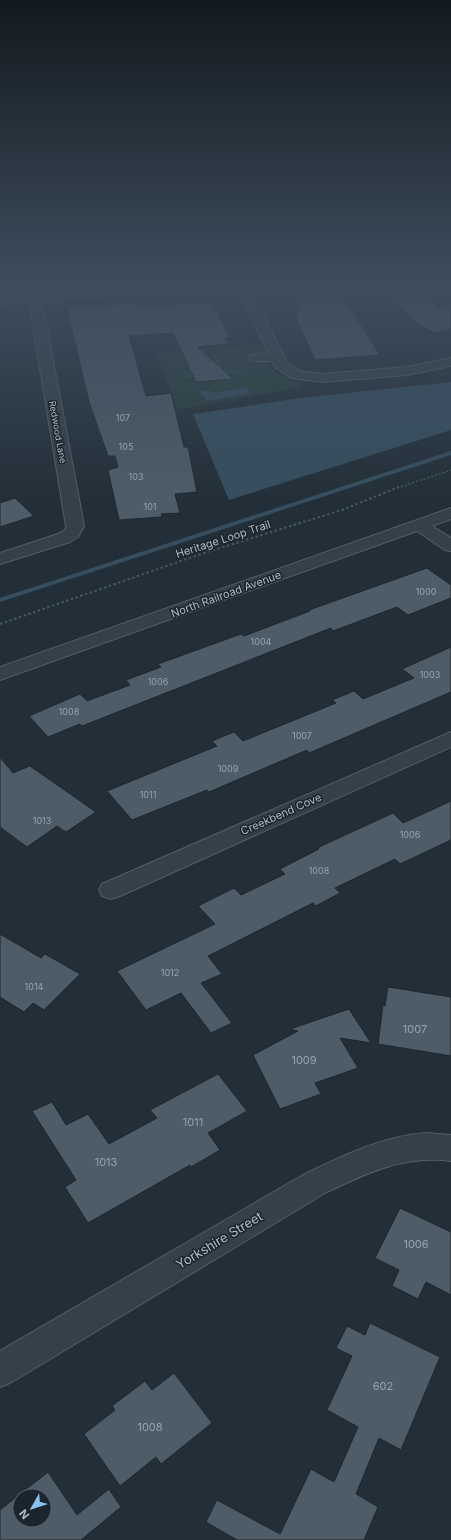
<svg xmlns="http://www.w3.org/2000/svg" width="451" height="1540" viewBox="0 0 451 1540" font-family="Inter,sans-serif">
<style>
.green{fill:#273d3a}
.water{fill:#364e5f}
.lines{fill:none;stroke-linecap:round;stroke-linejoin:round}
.stream{fill:#364e5f;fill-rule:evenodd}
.building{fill:#4d5c67;stroke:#1d272f;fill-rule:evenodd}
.minor-casing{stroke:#535e66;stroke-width:2}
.path-far1{stroke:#455959;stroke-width:1.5;stroke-dasharray:2 2;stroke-linecap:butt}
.path{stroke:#455959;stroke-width:2;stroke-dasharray:2.5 2.5;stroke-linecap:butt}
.minor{fill:#354049;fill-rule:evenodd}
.labels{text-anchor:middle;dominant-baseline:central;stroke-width:3;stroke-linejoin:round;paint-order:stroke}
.number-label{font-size:9px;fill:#97a3ae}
.far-street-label{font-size:9px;fill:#b0bbc5;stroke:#1b252d}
.street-label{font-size:11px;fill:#b0bbc5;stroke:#1b252d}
.near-number-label{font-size:11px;fill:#97a3ae}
.near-street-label{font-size:13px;fill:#b0bbc5;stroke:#1b252d}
</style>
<rect width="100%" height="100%" fill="#222f38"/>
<path class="green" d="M 259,345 C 271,369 274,377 302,383 L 302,387 L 178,410 L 156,353 Z"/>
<g class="water">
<polygon points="451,382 451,430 229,500 193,414 301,398"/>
<polygon points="245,387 251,393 208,401 201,395 200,391 208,390 213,393"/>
</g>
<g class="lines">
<polygon class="stream" points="451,451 451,455 0,602 0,598"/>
</g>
<g class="building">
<polygon points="337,286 380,355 315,360 295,316 297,316 294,309 299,309 288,289"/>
<polygon points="377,286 422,286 438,307 451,305 451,329 435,333 416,323"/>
<polygon points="212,302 230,337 225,338 228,344 198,347 233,379 196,382 173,333 129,336 146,396 171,393 184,447 188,447 197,492 175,494 180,513 161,514 162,517 119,520 108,470 118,467 115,456 108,456 89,402 67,308 137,303 138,307"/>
<polygon points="15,498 34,516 0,527 0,503"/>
<polygon points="427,568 451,585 451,598 408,615 397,607 333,631 331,628 82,726 80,724 48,737 29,716 80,694 87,701 130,685 126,680 161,667 158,664 241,634 244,636 310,611 309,610"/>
<polygon points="451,647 451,692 309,753 307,750 209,792 207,790 132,820 107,791 217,746 212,741 234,732 243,741 336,703 332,700 354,691 363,699 414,678 402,669"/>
<polygon points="0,757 13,773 30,766 96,812 66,832 57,826 27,847 0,827"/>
<polygon points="451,801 451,840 400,864 395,859 335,888 340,893 316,906 313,903 208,956 222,974 201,983 232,1023 211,1033 181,993 146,1010 117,971 215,924 198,906 234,888 241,895 285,874 280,869 319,849 317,848 393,813 403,823"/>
<polygon points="0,934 41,958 45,954 80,974 44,1010 33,1003 24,1012 0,997"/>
<polygon points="388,987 451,997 451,1056 378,1044 383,1005 385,1006"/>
<polygon points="349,1009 371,1043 340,1038 358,1068 315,1083 321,1094 280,1109 253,1055 298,1031 290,1029"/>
<polygon points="218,1074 247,1111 208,1133 220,1150 191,1167 190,1165 88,1223 65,1187 76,1180 32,1111 52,1102 66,1125 88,1114 109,1144 157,1118 150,1110"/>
<polygon points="400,1208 451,1232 451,1295 426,1282 418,1299 392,1286 399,1270 375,1258"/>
<polygon points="370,1323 440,1357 401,1450 379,1438 356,1494 378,1507 364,1540 237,1540 206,1522 217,1500 280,1534 311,1469 334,1482 358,1427 327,1410 352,1356 336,1348 347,1326 365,1335"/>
<polygon points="174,1373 212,1423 161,1464 156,1457 120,1486 84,1434 115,1410 112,1406 145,1381 152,1390"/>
<path d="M 48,1472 L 77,1515 L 109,1489 L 121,1507 L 81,1540 L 0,1540 L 0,1510 ZM 20,1496 L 44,1496 L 44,1520 L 20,1520 Z"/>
</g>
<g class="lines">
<defs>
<g id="minor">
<polygon points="135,286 201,286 195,290 42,301 84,526 78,537 70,542 0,564 0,553 58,534 65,530 66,526 29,302 0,304 0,296"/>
<polygon points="237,286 250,286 287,363 300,371 322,374 407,367 451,358 451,366 407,375 322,382 291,378 276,368 272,361 251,361 249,358 251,355 268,353"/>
<polygon points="451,508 451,519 432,526 451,538 451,551 445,550 417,531 0,680 0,667"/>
<polygon points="451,732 451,747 120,896 111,899 102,896 99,890 102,884"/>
<path d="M 426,1133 L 451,1135 L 451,1161 C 403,1155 367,1173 325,1193 L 12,1382 L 0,1387 L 0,1351 L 303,1175 C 342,1156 383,1136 426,1133 Z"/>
</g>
</defs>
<use href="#minor" class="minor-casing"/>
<g class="path-far1">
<polyline points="214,355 222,372 244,371"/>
<polyline points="192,363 198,376"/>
<polyline points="186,377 222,372"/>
<polyline points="397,488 451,470"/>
</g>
<polyline class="path" points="0,624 201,554 342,510 399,487"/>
<use href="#minor" class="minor"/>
</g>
<linearGradient id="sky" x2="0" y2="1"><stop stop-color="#131a1f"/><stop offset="0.57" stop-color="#3e4d5e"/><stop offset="1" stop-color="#3e4d5e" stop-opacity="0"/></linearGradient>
<rect width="451" height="502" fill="url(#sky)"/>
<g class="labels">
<g class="number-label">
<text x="123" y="417">107</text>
<text x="126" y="446">105</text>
<text x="136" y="476">103</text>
<text x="150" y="506">101</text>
<text x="426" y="591">1000</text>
<text x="261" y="641">1004</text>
<text x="430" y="674">1003</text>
<text x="158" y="681">1006</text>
<text x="69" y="711">1008</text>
<text x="302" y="735">1007</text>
<text x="228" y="768">1009</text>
<text x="148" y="794">1011</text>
<text x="42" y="820">1013</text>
<text x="410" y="834">1006</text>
<text x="319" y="870">1008</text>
<text x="170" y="972">1012</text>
<text x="34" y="986">1014</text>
</g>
<g class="far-street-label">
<text transform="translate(58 432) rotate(80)">Redwood Lane</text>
</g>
<g class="street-label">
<text transform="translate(223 539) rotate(-18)">Heritage Loop Trail</text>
<text transform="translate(226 594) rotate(-20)">North Railroad Avenue</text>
<text transform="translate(281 814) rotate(-24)">Creekbend Cove</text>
</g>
<g class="near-number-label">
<text x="415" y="1029">1007</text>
<text x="304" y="1060">1009</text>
<text x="193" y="1122">1011</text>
<text x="106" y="1162">1013</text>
<text x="416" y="1244">1006</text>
<text x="383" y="1386">602</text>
<text x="150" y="1427">1008</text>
</g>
<g class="near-street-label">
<text transform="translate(219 1240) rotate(-31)">Yorkshire Street</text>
</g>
</g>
<g transform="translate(32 1508) rotate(231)"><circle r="19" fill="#1b252d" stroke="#57616a"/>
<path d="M0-3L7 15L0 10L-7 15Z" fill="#86c2f4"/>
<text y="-6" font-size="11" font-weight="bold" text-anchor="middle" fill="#b0bbc5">N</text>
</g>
</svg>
